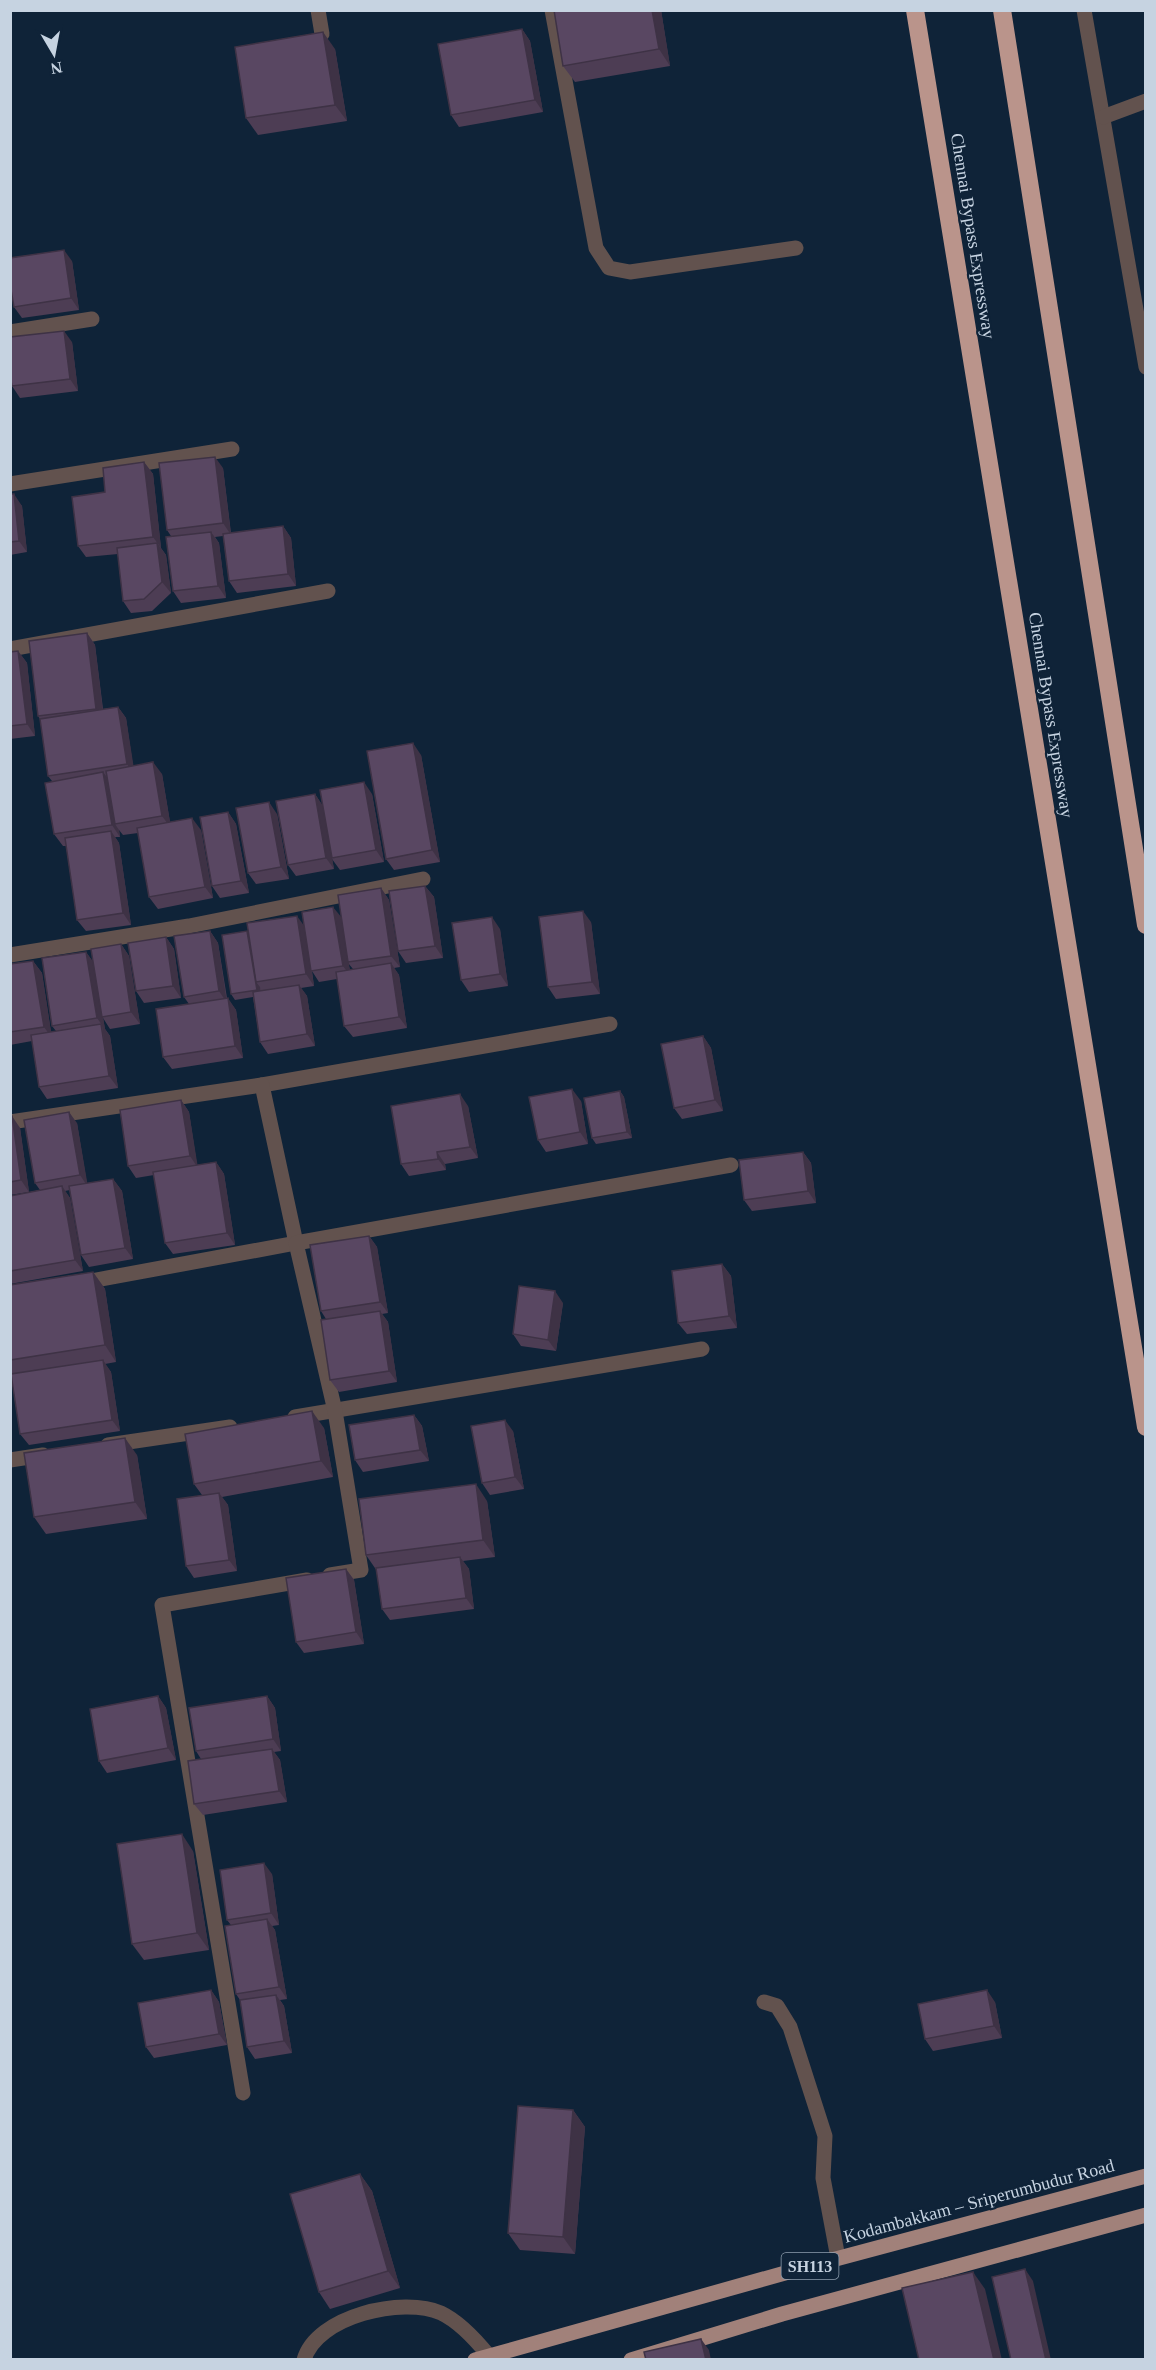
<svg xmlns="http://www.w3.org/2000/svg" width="1156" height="2370" viewBox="0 0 1156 2370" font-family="'Times New Roman',serif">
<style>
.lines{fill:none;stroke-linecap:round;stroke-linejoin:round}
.minor{stroke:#62524e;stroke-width:15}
.major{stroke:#a1817a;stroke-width:15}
.highway{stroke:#ba948b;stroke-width:18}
.wall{fill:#4d3d54;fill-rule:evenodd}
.shaded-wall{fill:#3e3245}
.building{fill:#594762;stroke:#3e3245;stroke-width:1.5}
.labels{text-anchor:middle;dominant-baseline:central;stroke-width:4.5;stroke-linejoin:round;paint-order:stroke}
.shield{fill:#0f2338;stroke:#8f9eae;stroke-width:1.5}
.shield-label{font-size:16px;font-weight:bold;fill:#c6d3e1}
.street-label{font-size:18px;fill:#c6d3e1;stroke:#0f2338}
</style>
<rect width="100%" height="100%" fill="#0f2338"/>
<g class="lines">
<g class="minor">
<polyline points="318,10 322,34"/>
<polyline points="552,10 596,248 609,268 630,272 796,248"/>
<polyline points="1084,10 1146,367"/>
<polyline points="1103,117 1146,101"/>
<polyline points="10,332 92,319"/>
<polyline points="10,484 232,449"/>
<polyline points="10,649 328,591"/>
<polyline points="10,955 189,926 423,879"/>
<polyline points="262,1085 610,1024"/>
<polyline points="10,1122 262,1085 296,1243 80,1283"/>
<polyline points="295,1417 702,1349"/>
<polyline points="108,1445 230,1427"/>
<polyline points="10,1460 43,1455"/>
<polyline points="330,1575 361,1570 335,1411 296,1243 731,1165"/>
<polyline points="764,2002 777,2006 790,2027 825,2136 823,2178 838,2258"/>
<polyline points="243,2093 162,1605 307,1580"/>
<path d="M 304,2360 C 316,2316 403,2296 441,2313 C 460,2322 476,2340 489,2356"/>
</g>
<g class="major">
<polyline points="475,2360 817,2264 1146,2176"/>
<polyline points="631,2360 782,2314 1146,2215"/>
</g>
<g class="highway">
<polyline points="915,10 1146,1427"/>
<polyline points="1002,10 1146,925"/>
</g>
</g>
<g class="wall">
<polygon points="661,10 670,66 575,82 563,66"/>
<polygon points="522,29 530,41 543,112 459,127 451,115"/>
<polygon points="335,49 347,121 258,135 246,118"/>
<polygon points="72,261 79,310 22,318 14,307"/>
<polygon points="72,342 78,391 20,398 12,386"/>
<polygon points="144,462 153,474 161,548 166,555 171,593 152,611 131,613 123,601 118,554 86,557 78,546 105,492"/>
<polygon points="223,468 231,533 283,526 291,538 296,586 237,593 229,581 223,536 215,537 219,543 226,598 181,603 173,591 171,536 167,530"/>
<polygon points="10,494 22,506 27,552 10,555"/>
<polygon points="87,633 95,645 103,709 118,707 126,718 133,766 162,774 170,822 201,830 213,898 158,909 149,897 138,833 123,835 119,830 120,837 115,837 119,843 131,925 86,931 77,920 66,846 63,846 54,834 52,781 48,776 40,719 38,716"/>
<polygon points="18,651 27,663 35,736 10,739 10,652"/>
<polygon points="421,755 440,862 394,870 386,859"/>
<polygon points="315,794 322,805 372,794 384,862 340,870 332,859 334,869 296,876 288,865"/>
<polygon points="228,812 236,824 249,893 220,898 212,886"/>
<polygon points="277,814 289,879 256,884 248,873"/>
<polygon points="425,886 434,897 443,958 406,963 398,951"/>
<path d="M 381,888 L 389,900 L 400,967 L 394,968 L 399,975 L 407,1028 L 353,1037 L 344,1026 L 337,979 L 319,982 L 312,971 L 314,986 L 301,988 L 307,996 L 315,1046 L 268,1054 L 260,1042 L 253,997 L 235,1000 L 231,994 L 249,933 L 304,926 L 341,918 ZM 348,963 L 353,969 L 350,970 Z"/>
<polygon points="591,922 600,994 556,999 548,987"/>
<polygon points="500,929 508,986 469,992 461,980"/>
<polygon points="210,931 218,943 227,998 236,1010 243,1058 172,1069 163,1057 189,1004 184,997"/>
<polygon points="166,937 174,949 181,998 144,1003 136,991"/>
<polygon points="121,944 129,956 140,1024 110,1029 103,1018 105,1029 110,1036 118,1088 47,1099 39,1087 32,1041 10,1045 10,964 33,961 42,973 51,1032 56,1031 52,1026 86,952 93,962"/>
<polygon points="703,1036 711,1048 723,1111 682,1119 674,1108"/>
<polygon points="620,1091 624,1097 632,1138 596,1144 592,1138"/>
<polygon points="181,1100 189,1112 197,1165 216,1162 224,1174 235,1245 173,1254 165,1243 154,1175 136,1178 128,1166"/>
<polygon points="581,1101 588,1144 546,1152 538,1140"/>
<polygon points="468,1106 478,1158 445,1164 446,1170 409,1176 401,1164"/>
<polygon points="10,1116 20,1128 29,1192 10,1195"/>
<polygon points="77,1123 87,1184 113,1179 122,1191 133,1259 89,1267 81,1255 70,1190 65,1191 70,1198 83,1271 10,1284 10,1196 40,1190 35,1183"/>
<polygon points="803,1152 811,1163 816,1203 752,1211 744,1200"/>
<polygon points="369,1236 377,1247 388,1313 382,1314 388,1322 397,1382 339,1392 330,1380 326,1319 321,1311"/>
<polygon points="722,1264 731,1276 737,1328 687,1334 678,1323"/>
<polygon points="93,1272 105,1289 116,1362 105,1364 111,1372 120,1431 29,1445 20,1434 12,1374 10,1372 10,1285"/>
<polygon points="563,1303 556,1351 521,1346 513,1334"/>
<polygon points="414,1415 422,1426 429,1461 363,1472 355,1460"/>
<polygon points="324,1428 333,1477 222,1497 228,1505 237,1571 194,1578 186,1566 202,1495 194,1484"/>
<polygon points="513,1431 524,1489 490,1495 482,1483"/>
<polygon points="137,1455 147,1519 46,1534 34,1517"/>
<polygon points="487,1501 495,1557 463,1561 469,1569 474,1609 390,1620 382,1609 377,1571 366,1555"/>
<polygon points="346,1569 354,1580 364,1644 304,1653 296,1642"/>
<polygon points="158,1696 166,1708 176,1760 107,1773 99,1761"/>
<polygon points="267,1696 275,1708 281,1751 274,1752 280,1760 287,1802 203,1815 194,1804 201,1759 196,1751"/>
<polygon points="193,1851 209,1950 144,1960 132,1944"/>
<polygon points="272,1874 279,1925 272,1926 275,1930 287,1999 280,2000 284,2006 292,2053 255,2059 247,2047 240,2000 236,1994 231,1925 227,1920"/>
<polygon points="211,1990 219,2002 227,2045 154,2058 146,2047"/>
<polygon points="995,2002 1002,2038 933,2051 925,2039"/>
<polygon points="573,2110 585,2127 575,2254 520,2250 508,2233"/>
<polygon points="360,2174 372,2191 400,2288 330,2309 319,2292"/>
</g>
<g class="shaded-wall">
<polygon points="652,10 661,10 670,66 659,49"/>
<polygon points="522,29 530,41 543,112 535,100"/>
<polygon points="323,32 335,49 347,121 335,105"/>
<polygon points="64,250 72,261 79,310 71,298"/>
<polygon points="64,331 72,342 78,391 70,379"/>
<polygon points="215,457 223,468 231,535 223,523"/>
<polygon points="144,462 153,474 161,548 153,537"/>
<polygon points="14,494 22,506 27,552 19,541"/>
<polygon points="283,526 291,538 296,586 288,574"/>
<polygon points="211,532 219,543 226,598 218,586"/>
<polygon points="157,543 166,555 171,593 162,582"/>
<polygon points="87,633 95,645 104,720 96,709"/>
<polygon points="18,651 27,663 35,736 27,724"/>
<polygon points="118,707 126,718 135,775 127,764"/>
<polygon points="413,743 421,755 440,862 432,850"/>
<polygon points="153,762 162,774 171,828 162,816"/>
<polygon points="103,772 112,784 115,824 119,830 120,837 112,825"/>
<polygon points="364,782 372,794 384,862 376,850"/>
<polygon points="315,794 323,806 334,869 326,858"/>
<polygon points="269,802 277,814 289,879 281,867"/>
<polygon points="228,812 236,824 249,893 241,881"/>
<polygon points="192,818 201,830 213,898 205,887"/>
<polygon points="111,831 119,843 131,925 123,913"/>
<polygon points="425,886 434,897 443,958 435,946"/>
<polygon points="381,888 389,900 400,967 391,956"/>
<polygon points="333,907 342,918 351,977 343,966"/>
<polygon points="583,911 591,922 600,994 592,982"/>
<polygon points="297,916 305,927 314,986 306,974"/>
<polygon points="492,917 500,929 508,986 500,974"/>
<polygon points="210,931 218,943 227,1003 219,991"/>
<polygon points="247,931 252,937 256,982 260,987 261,996 257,990"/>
<polygon points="166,937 174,949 181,998 173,986"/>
<polygon points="121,944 129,956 140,1024 131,1012"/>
<polygon points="86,952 94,963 105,1029 110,1036 118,1088 109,1076 102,1025 97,1018"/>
<polygon points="33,961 42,973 52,1038 44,1027"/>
<polygon points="391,963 399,975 407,1028 399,1017"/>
<polygon points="299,985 307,996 315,1046 307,1034"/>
<polygon points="228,998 236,1010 243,1058 235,1046"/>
<polygon points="703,1036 711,1048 723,1111 715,1100"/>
<polygon points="572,1089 581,1101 588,1144 580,1132"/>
<polygon points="620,1091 624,1097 632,1138 627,1132"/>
<polygon points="460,1094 468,1106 478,1158 470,1147"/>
<polygon points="181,1100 189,1112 198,1168 190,1156"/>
<polygon points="69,1112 77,1123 88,1187 80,1175"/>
<polygon points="12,1116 20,1128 29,1192 21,1180"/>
<polygon points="437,1152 445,1164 446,1170 438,1159"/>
<polygon points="803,1152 811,1163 816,1203 808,1191"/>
<polygon points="216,1162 224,1174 235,1245 227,1233"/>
<polygon points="113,1179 122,1191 133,1259 125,1248"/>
<polygon points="62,1186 70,1198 83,1271 75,1260"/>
<polygon points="369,1236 377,1247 388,1313 380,1302"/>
<polygon points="722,1264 731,1276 737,1328 729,1316"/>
<polygon points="93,1272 105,1289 116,1362 105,1345"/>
<polygon points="555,1291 563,1303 556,1351 548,1340"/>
<polygon points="380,1311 388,1322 397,1382 389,1371"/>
<polygon points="103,1360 111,1372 120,1431 112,1420"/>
<polygon points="312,1411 324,1428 333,1477 321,1461"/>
<polygon points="414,1415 422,1426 429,1461 420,1450"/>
<polygon points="505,1420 513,1431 524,1489 515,1477"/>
<polygon points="125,1438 137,1455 147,1519 135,1502"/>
<polygon points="476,1484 487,1501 495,1557 483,1540"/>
<polygon points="219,1493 228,1505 237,1571 229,1560"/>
<polygon points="460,1557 469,1569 474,1609 466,1598"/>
<polygon points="346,1569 354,1580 364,1644 356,1632"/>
<polygon points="158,1696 166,1708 176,1760 168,1748"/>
<polygon points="267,1696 275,1708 281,1751 273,1739"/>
<polygon points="272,1749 280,1760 287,1802 279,1791"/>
<polygon points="182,1834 193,1851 209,1950 197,1933"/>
<polygon points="264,1863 272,1874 279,1925 271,1913"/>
<polygon points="267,1919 275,1930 287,1999 279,1987"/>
<polygon points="211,1990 219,2002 227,2045 219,2034"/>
<polygon points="987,1990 995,2002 1002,2038 994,2026"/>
<polygon points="276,1995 284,2006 292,2053 284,2041"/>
<polygon points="573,2110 585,2127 575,2254 563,2237"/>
<polygon points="360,2174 372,2191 400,2288 388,2271"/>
<polygon points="1025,2269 1033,2281 1051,2360 1046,2360"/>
<polygon points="973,2272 985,2289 1002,2360 994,2360"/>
<polygon points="701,2339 709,2350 711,2360 706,2360"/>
</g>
<g class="building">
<polygon points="554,10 652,10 659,49 563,66"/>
<polygon points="522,29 535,100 451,115 438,44"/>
<polygon points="323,32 335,105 246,118 235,47"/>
<polygon points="64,250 71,298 14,307 10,284 10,258"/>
<polygon points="64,331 70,379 12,386 10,376 10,337"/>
<polygon points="215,457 223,523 167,530 159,463"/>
<polygon points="144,462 153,537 78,546 72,497 105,492 103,468"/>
<polygon points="10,494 14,494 19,541 10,542"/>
<polygon points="283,526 288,574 229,581 223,534"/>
<polygon points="211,532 218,586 173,591 166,537"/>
<polygon points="157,543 162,582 144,599 123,601 117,548"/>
<polygon points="87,633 96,709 38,716 29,641"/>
<polygon points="18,651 27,724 10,726 10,652"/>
<polygon points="118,707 127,764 48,776 40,719"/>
<polygon points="413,743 432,850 386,859 367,751"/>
<polygon points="153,762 162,816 115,824 106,771"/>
<polygon points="103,772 112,825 54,834 45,783"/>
<polygon points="364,782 376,850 332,858 320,790"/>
<polygon points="315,794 326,858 288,865 276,801"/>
<polygon points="269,802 281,867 248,873 236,808"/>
<polygon points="228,812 241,881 212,886 200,817"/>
<polygon points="192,818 205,887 149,897 137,828"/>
<polygon points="111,831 123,913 77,920 65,838"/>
<polygon points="425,886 435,946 398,951 389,891"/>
<polygon points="381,888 391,956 348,962 338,895"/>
<polygon points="333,907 343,966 311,971 302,912"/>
<polygon points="583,911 592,982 548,987 539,917"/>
<polygon points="297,916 306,974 256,982 247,923"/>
<polygon points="492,917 500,974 461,980 452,923"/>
<polygon points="210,931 219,991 184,997 174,936"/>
<polygon points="247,931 257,990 231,994 222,935"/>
<polygon points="166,937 173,986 136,991 128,943"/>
<polygon points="121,944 131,1012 102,1017 91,949"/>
<polygon points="86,952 97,1018 52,1026 42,958"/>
<polygon points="33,961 44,1027 10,1032 10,964"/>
<polygon points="391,963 399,1017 344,1026 336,972"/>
<polygon points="299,985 307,1034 260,1042 253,992"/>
<polygon points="228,998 235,1046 163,1057 156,1009"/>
<polygon points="101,1024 109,1076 39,1087 31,1035"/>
<polygon points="703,1036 715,1100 674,1108 661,1044"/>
<polygon points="572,1089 580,1132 538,1140 529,1097"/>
<polygon points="620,1091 627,1132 592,1138 584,1098"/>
<polygon points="460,1094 470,1147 437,1152 438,1159 401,1164 391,1106"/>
<polygon points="181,1100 190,1156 128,1166 120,1110"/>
<polygon points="69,1112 80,1175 35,1183 24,1120"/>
<polygon points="10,1116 12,1116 21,1180 10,1182"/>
<polygon points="803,1152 808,1191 744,1200 739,1160"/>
<polygon points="216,1162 227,1233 165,1243 153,1172"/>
<polygon points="113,1179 125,1248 81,1255 69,1186"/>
<polygon points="62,1186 75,1260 10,1271 10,1196"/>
<polygon points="369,1236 380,1302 321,1311 310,1245"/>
<polygon points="722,1264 729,1316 678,1323 672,1271"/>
<polygon points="93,1272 105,1345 10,1360 10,1285"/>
<polygon points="519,1286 555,1291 548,1340 513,1334"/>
<polygon points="380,1311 389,1371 330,1380 321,1320"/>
<polygon points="103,1360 112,1420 20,1434 11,1374"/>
<polygon points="312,1411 321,1461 194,1484 185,1434"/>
<polygon points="414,1415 420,1450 355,1460 349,1425"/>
<polygon points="505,1420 515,1477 482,1483 471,1426"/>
<polygon points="125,1438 135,1502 34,1517 24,1453"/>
<polygon points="476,1484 483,1540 366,1555 359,1499"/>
<polygon points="219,1493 229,1560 186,1566 177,1499"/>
<polygon points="460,1557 466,1598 382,1609 376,1568"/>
<polygon points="346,1569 356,1632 296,1642 286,1578"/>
<polygon points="158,1696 168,1748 99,1761 90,1709"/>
<polygon points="267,1696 273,1739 196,1751 189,1708"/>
<polygon points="272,1749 279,1791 194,1804 188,1761"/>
<polygon points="182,1834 197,1933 132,1944 117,1844"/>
<polygon points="264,1863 271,1913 227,1920 220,1870"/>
<polygon points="267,1919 279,1987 236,1994 225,1926"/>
<polygon points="211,1990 219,2034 146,2047 138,2003"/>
<polygon points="987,1990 994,2026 925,2039 918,2004"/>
<polygon points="276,1995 284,2041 247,2047 240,2000"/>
<polygon points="518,2106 573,2110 563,2237 508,2233"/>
<polygon points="360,2174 388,2271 319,2292 290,2194"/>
<polygon points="1025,2269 1046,2360 1011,2360 992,2277"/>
<polygon points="973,2272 994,2360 919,2360 902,2288"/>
<polygon points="701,2339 706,2360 646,2360 644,2352"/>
</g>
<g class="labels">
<rect class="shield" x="781.5" y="2253" width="57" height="26" rx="4.5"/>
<g class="shield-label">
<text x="810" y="2266">SH113</text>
</g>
<g class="street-label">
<text transform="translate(973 236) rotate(81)">Chennai Bypass Expressway</text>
<text transform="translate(1051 715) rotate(81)">Chennai Bypass Expressway</text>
<text transform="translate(979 2201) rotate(-15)">Kodambakkam – Sriperumbudur Road</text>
</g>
</g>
<rect width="1156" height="2370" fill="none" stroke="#c6d3e1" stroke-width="24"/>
<g transform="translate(54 54) rotate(170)" stroke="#0f2338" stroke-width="4.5" paint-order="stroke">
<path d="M0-4.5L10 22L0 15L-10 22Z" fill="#c6d3e1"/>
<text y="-9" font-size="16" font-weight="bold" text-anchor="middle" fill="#c6d3e1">N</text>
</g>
</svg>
